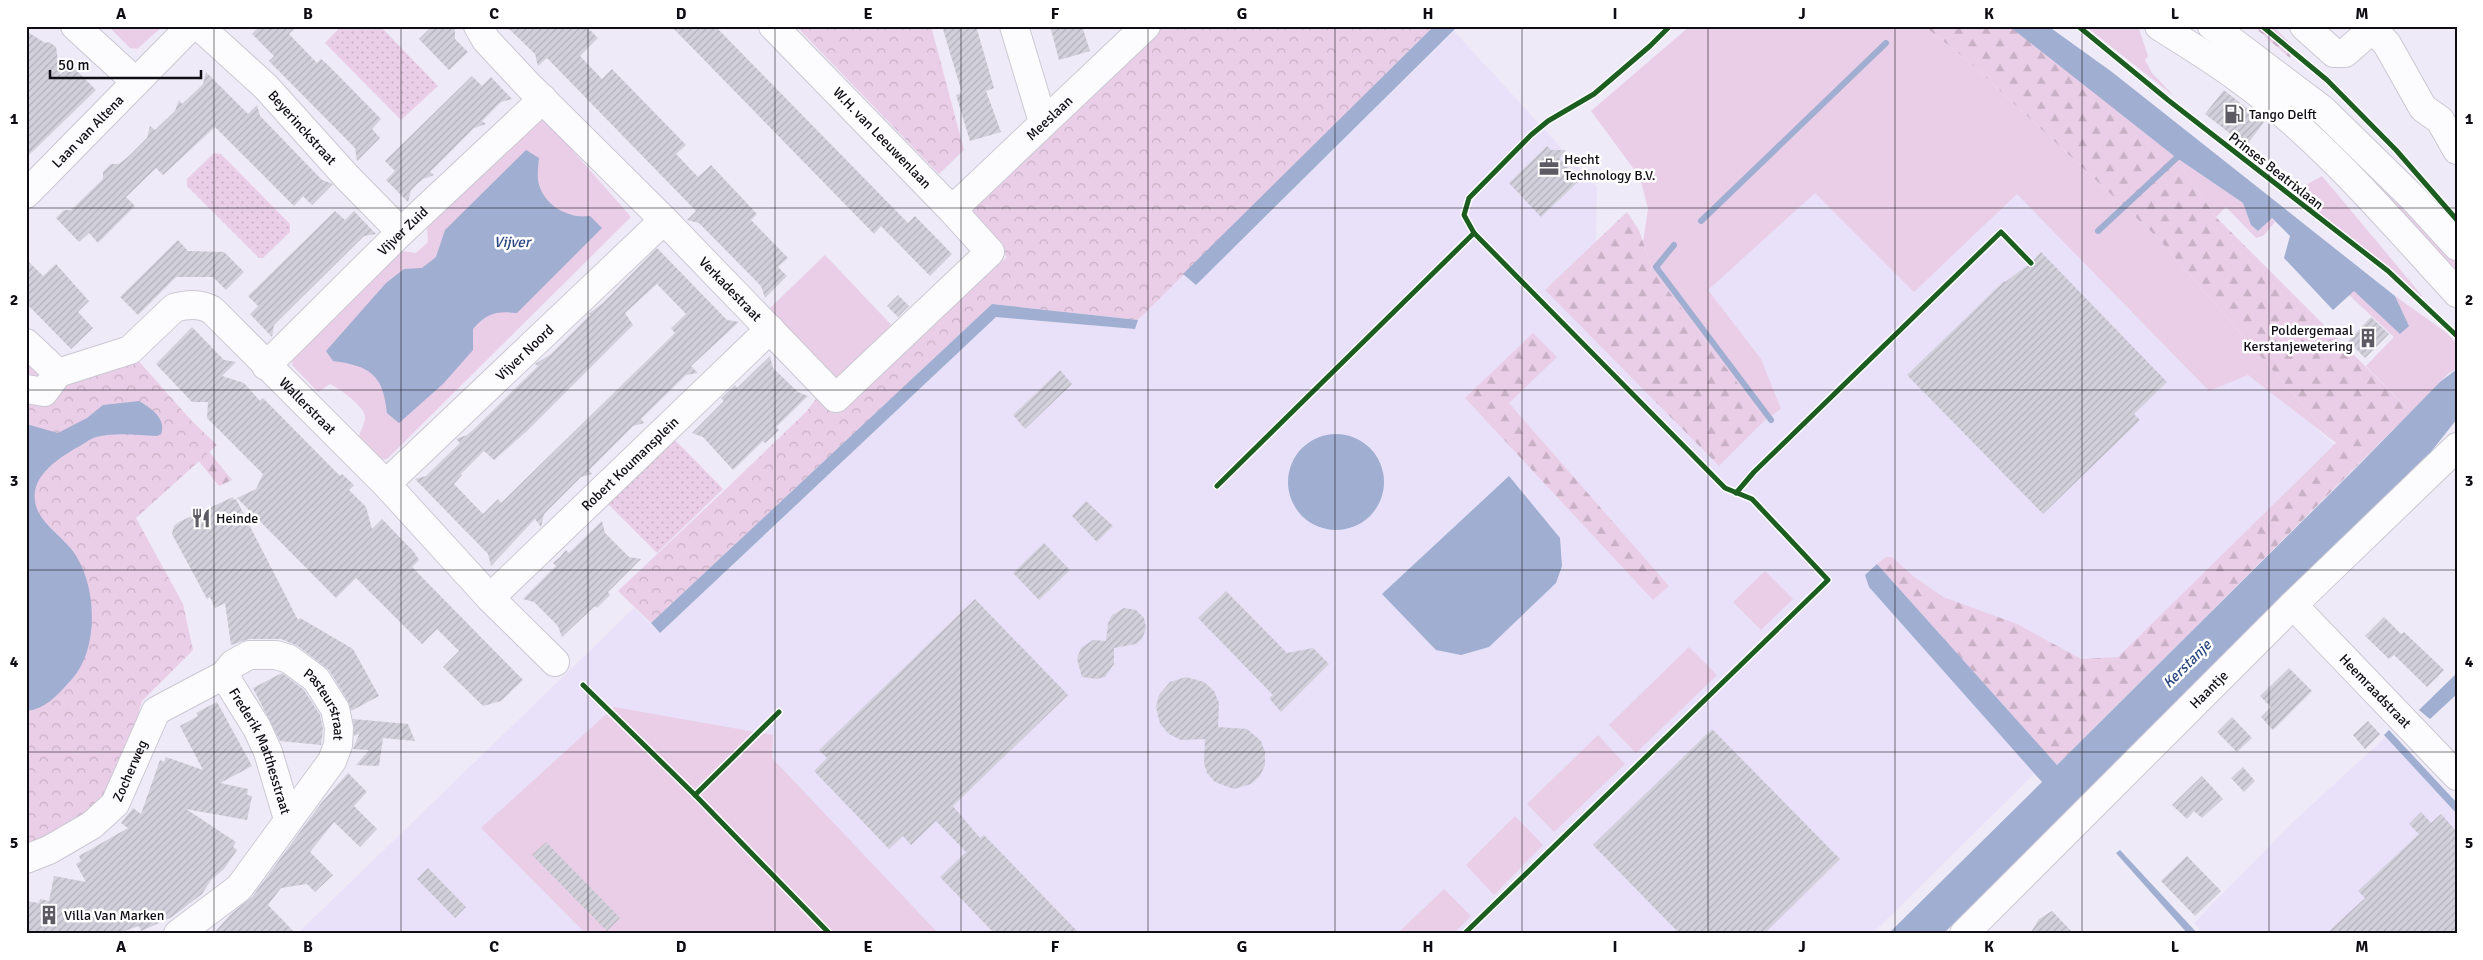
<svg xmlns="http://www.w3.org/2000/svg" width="2483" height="960" viewBox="0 0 2483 960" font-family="Signika,sans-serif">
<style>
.built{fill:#e8e1f9}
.grass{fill:#eacee7}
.forest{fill:url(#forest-firs)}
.park{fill:url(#park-crowns)}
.garden{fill:url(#garden-dots)}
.water{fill:#9faed1}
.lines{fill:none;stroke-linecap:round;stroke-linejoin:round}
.stream{stroke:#9faed1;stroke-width:6}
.building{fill:url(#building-hatch);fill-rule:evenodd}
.minor-casing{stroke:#cbc8d3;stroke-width:30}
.major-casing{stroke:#cbc8d3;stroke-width:30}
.minor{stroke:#fcfcfe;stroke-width:28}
.major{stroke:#fcfcfe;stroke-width:28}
.cycleway-casing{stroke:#fff;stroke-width:8}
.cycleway{stroke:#1b5e20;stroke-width:5}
.grid{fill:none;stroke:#0f0c14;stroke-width:1;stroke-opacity:0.55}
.labels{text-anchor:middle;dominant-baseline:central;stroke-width:5;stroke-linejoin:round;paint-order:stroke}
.poi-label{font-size:14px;fill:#0f0c14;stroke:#fff;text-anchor:start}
.street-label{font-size:14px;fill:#0f0c14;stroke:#fff}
.water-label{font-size:15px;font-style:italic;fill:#2a4780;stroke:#fff}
.neatline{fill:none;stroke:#0f0c14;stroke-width:2}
.grid-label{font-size:16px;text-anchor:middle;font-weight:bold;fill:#0f0c14}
</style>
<defs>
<pattern id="forest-firs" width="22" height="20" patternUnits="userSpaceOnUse" patternTransform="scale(1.25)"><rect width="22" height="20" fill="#eacee7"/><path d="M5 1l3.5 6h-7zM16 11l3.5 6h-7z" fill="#c8b0c5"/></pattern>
<pattern id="park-crowns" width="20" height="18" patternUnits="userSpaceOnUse" patternTransform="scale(1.25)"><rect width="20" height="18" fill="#eacee7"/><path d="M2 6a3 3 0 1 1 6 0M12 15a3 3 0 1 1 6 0" fill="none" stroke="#c8b0c5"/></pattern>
<pattern id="garden-dots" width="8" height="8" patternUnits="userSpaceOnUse" patternTransform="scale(1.25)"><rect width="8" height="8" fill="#eacee7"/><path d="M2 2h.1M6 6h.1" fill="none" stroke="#c8b0c5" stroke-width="1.8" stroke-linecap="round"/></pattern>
<pattern id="building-hatch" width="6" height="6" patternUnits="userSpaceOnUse" patternTransform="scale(1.25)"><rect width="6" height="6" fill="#d2d0db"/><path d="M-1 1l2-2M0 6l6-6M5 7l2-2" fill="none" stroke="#b3b1bb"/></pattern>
</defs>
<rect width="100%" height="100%" fill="#eeeaf7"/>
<g class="built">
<polygon points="1454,31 1597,187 1594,326 1890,38 2357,466 2032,776 1872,934 297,934 634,608 660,633 996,317 1135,329 1138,321 1183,274 1196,285"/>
<polygon points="2389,734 2457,807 2457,934 2204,934 2194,923 2291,824"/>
</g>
<g class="grass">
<polygon points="108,26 163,26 137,49 130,48"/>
<polygon points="1690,26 1924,26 1966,59 2158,238 2336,443 2248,375 2209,391 2017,194 1914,292 1815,193 1708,290 1761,359 1781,409 1765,420 1652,269 1643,242 1648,209 1642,185 1636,172 1591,111"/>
<polygon points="2085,26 2138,26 2148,56 2145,60 2152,73 2174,96"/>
<path d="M 546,120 L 631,217 L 387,459 L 381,460 L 359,436 C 361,430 365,423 365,417 C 365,407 339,388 330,384 L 318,392 L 292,365 L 293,359 L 402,251 L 416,253 L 428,242 L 427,227 L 538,121 Z"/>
<polygon points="2174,156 2243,203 2251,225 2258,231 2271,218 2275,222 2263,236 2256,238 2226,207 2216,217"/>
<polygon points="2368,174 2457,264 2457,280 2365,177"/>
<polygon points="2322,176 2424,298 2359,250 2299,197 2306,185"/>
<polygon points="825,255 898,332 837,388 768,310"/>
<polygon points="2354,290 2409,326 2395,296 2447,333 2457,344 2457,369 2449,373 2411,412 2366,366 2394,337 2349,295"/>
<polygon points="1765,571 1793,599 1761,630 1733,602"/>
<polygon points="1689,647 1717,675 1636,753 1609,725"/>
<polygon points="614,707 773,735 772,758 939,934 586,934 481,828"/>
<polygon points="1598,735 1625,764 1554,832 1527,804"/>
<polygon points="1515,816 1543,845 1494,895 1466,865"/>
<polygon points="1444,889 1471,916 1453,934 1397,934"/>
</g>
<g class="forest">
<polygon points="1924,26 2009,26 2023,35 2174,156 2216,217 2411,412 2057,765 1877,564 1886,557 1892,557 1913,576 1943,597 2017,624 2081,659 2118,657 2336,443 2158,238 1966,59"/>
<polygon points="2253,26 2273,26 2292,45 2290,58"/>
<polygon points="1627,212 1639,230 1652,269 1765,420 1719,466 1545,290"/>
<polygon points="1533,333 1557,357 1509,403 1669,586 1653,600 1465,398"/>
<polygon points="172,406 232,480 219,486 158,411"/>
</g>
<g class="park">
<polygon points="796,26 931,26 964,150 939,174"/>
<polygon points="1154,26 1434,26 1138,320 992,304 651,623 618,591 727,488 806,412 819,395 835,411 1007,257 967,210"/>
<polygon points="26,348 58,373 136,358 190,419 217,445 136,518 183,604 193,650 142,701 129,748 99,803 70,832 26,848"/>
</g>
<g class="garden">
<polygon points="341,26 380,26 438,86 401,120 325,43"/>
<polygon points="214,153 221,154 290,224 290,232 263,258 259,258 187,186 187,179"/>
<polygon points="674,439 723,489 657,553 608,504"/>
</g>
<g class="water">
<polygon points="1434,26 1458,26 1196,285 1183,274"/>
<polygon points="2009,26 2048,26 2112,72 2395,296 2409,326 2400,334 2354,291 2333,310 2284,258 2290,236 2272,218 2258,231 2251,225 2243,203 2174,156"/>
<path d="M 526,150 L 539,158 C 538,169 536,180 541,190 C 549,208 571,219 590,216 L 602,228 L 517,313 C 496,311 487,313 473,329 L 473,350 L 443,384 L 399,423 L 387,413 C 383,375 371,366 333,361 L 326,351 L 386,283 L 404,269 L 422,268 L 436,257 L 445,230 Z"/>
<polygon points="992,304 1138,320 1135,329 996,317 660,633 651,623"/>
<polygon points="2457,369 2457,419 2430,453 2372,511 1943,934 1888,934 2042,782 1869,587 1865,575 1877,564 2057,765 2357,467 2440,382"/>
<path d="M 139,401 C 151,408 167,419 161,434 L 157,436 C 137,435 116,432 96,437 C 89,439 83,445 76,448 C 56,460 28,478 36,506 C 41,523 61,536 72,550 C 97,582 100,648 72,679 C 59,693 47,709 26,711 L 26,424 L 58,433 L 87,418 L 103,405 Z"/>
<circle cx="1336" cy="482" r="48"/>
<polygon points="1509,476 1560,538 1562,566 1556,583 1489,647 1461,655 1436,650 1382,594"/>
<polygon points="2457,673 2457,694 2430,719 2419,710"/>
<polygon points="2389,730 2457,803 2457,814 2384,735"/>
<polygon points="2120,850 2198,934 2188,934 2116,853"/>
</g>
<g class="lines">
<g class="stream">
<polyline points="1701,221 1886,43"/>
<polyline points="2098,231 2183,152"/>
<polyline points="1674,245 1656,267 1771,420"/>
</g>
</g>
<g class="building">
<polygon points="260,26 297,26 289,34 317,63 321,59 328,65 381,119 372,129 380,138 357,161 355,148 269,61 274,56 252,34"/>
<polygon points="432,26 455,26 455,39 468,52 449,70 419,39"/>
<polygon points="506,26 586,26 598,38 580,56 602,79 612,69 613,70 686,145 676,154 698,177 711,165 757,214 751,220 788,258 778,267 787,276 765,298 761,286 699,223 687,220 696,211 547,58 538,66 535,54"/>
<polygon points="671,26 715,26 908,223 915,216 952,254 930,276 881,226 874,234"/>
<polygon points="942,26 976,26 994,88 986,91 1001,132 970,141 956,95 962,93"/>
<polygon points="1050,26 1082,26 1090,51 1059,60"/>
<polygon points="26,31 45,43 49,42 56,47 60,75 71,65 96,90 26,158"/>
<polygon points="206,72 248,114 257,105 260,116 266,122 322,180 333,184 312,205 303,196 294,206 215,127 163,175 156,168 126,197 135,206 98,243 89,233 79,242 56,218 64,210 71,210 103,179 103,172 111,164 119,164 129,156 147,138 150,126 155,130 175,111 179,100 182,104 197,90 203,84"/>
<polygon points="472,76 482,86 491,77 512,99 501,102 482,121 486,124 474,128 430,172 434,175 423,179 417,184 411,190 408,202 386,180 395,171 385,161"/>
<polygon points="2224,90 2264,122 2246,146 2205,114"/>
<polygon points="1547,146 1551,150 1566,150 1559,158 1580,180 1541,217 1509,183"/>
<polygon points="335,211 345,220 354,211 376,234 364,236 274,325 272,337 250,314 258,306 248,296"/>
<polygon points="178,240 188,251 224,252 244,272 226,290 213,277 176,277 138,315 120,297"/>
<path d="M 657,248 L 727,320 L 739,322 L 691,366 L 698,373 L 686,375 L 641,419 L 644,423 L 633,426 L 589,470 L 592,474 L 581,477 L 544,514 L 541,527 L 535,519 L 491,566 L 488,554 L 415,479 L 426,476 L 432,470 L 460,443 L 456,439 L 467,435 L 473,430 L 538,366 L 535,364 L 551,354 L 590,315 L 588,314 L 603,303 ZM 657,284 L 686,314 L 671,328 L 675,333 L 501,503 L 498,499 L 483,514 L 454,484 L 462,475 L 461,474 L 484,451 L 494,460 L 527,431 L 633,325 L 625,313 Z"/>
<polygon points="2041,252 2167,382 2134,414 2140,420 2043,514 1907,375 2004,281 2005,282 2031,263"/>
<polygon points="26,259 43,276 56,264 89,301 78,312 93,328 71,349 26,303"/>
<polygon points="898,295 909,306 898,317 887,306"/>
<polygon points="2371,317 2389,334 2365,358 2348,341"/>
<polygon points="192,327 224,360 236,362 222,376 244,383 260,401 263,398 340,476 342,474 354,485 349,490 366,507 372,529 382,519 414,552 419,560 412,567 523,680 501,701 483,706 443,667 459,651 437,629 422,644 356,578 336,598 237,498 256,489 263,474 207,418 208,402 192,402 156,364"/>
<polygon points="770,356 773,368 798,392 808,396 776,427 779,430 772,437 765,443 763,441 733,470 703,437 692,433 724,401 721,398 735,385 737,388"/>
<polygon points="1060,370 1072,384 1025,429 1013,415"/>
<polygon points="233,497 234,500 236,499 298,620 300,618 353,649 379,696 351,711 348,701 329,670 298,646 281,639 249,639 231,645 225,603 215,608 210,597 207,599 172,534 174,526 179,522"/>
<polygon points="1086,501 1113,526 1097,542 1072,516"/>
<polygon points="602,521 605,533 629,557 641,559 608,592 610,595 597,608 595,606 562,637 558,626 534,602 523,599 556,566 553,563 560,557 566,550 569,553"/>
<polygon points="1044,543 1070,570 1039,600 1013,573"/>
<polygon points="1226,591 1287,653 1313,648 1329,664 1281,712 1269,698 1273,695 1198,618"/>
<polygon points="975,599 1068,695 953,806 980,838 984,835 1080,934 995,934 940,877 966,852 936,821 911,845 903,836 889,849 814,771 827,758 819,750"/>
<polygon points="1124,608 1136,610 1144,618 1146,628 1142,639 1136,644 1114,648 1114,664 1105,677 1097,679 1082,677 1077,659 1081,648 1093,640 1106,641 1108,623 1112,615"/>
<polygon points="2384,617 2401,634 2404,632 2444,670 2427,687 2394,655 2389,659 2365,636"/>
<polygon points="2289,668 2312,691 2273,730 2261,717 2271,707 2260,696"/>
<polygon points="282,673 304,690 320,715 323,729 321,745 280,741 253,688"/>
<polygon points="1186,677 1204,682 1214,691 1219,703 1218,727 1247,729 1261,741 1265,752 1265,765 1260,776 1251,784 1234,789 1215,782 1207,773 1204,763 1205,739 1181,740 1169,734 1160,724 1156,707 1159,695 1170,682"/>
<polygon points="217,702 252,766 220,783 248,789 247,795 252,796 247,820 186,809 236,842 233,847 237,850 224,869 211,880 202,894 172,917 141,931 139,926 116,934 26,934 26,901 39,903 40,899 49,901 54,876 86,882 76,864 81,861 79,856 128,828 121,823 133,808 141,814 160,760 164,762 166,757 203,770 180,726 198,716 196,713"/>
<polygon points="2232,717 2252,738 2237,752 2217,732"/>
<polygon points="353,719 408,724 415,741 383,738 379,766 356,765 369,750 353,749 359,734 354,736"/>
<polygon points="2368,721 2380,734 2365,749 2353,735"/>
<polygon points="1712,729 1840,859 1764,934 1680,934 1593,845"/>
<polygon points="2243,767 2255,781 2244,792 2231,778"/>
<polygon points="348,773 367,792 354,806 377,829 360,847 334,822 310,852 333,875 315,892 307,884 281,888 268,905 296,934 213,934 232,913 252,897 322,802"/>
<polygon points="2202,776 2223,799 2202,818 2194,811 2187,819 2172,805"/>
<polygon points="2421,812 2431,823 2441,814 2457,832 2457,934 2326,934 2365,898 2358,891 2419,834 2409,824"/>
<polygon points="546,842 620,918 607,931 532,855"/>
<polygon points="2187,856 2221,891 2195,916 2161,881"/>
<polygon points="428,868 466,907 455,918 417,879"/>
<polygon points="2052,911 2074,934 2030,934 2039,919"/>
</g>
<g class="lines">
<defs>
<g id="minor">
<polyline points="75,26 136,82"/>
<path id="s1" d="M 199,26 L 266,87 L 347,177 L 401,232"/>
<path id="s2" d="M 478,26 L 486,40 L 528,85 L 664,220 L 836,398 L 990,252 L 952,210 L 773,26"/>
<polyline points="1014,26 1043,122"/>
<polyline points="2304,26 2334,53 2345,53 2376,26"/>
<polyline points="2373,29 2387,44 2423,108 2440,120 2457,150"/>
<path id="s3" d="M 26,194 L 191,26"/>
<path id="s4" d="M 952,210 L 1146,26"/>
<polyline points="26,343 58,373"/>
<path id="s5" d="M 266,366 L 401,232 L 543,99"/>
<path id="s6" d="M 58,373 L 130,350 L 174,308 C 187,304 200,303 212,310 L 386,484 L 490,598 L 555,662"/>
<polyline points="26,389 44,392 58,373"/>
<path id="s7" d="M 386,484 L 664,220"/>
<path id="s8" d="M 490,598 L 770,329"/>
<path id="s9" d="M 2293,605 L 2457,776"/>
<path id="s10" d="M 224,675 L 257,728 L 268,752 L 288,819"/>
<path id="s11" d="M 26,859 L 49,850 L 92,825 L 115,804 L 156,711 L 224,675 L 233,664 L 249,655 L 276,655 L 289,659 L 316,679 L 335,709 L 339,728 L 338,745 L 332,761 L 239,888 L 178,934"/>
<path id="s12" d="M 1964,934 L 2293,605 L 2457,447"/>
</g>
<g id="major">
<path d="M 2159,26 C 2187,44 2216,61 2242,81 C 2323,140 2389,219 2457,293"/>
<polyline points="2212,26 2323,110 2414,199 2457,246"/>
</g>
</defs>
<use href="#minor" class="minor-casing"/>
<use href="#major" class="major-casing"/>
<use href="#minor" class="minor"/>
<use href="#major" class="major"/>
<defs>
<g id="cycleway">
<polyline points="2078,26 2168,100 2388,271 2457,336"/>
<polyline points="2262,26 2327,80 2396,150 2457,220"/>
<polyline points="1217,486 1474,233"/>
<polyline points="1736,493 1754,472 2001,232 2031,263"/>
<polyline points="583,685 695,795"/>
<polyline points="779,712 695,795 830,934"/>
<polyline points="1464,934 1828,580 1752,499 1725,488 1474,233 1464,215 1469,198 1531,135 1548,121 1594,94 1650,46 1670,26"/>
</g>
</defs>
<use href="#cycleway" class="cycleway-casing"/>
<use href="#cycleway" class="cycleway"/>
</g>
<path class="grid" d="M 214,26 L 214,934M 401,26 L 401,934M 588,26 L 588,934M 775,26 L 775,934M 961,26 L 961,934M 1148,26 L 1148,934M 1335,26 L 1335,934M 1522,26 L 1522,934M 1708,26 L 1708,934M 1895,26 L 1895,934M 2082,26 L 2082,934M 2269,26 L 2269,934M 26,208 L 2457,208M 26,390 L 2457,390M 26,570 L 2457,570M 26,752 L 2457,752"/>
<defs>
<symbol id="fuel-bare" viewBox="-9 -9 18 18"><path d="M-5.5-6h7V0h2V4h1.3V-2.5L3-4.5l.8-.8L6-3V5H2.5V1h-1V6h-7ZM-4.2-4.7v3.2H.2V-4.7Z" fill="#5d5a63" stroke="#fff" stroke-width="2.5" paint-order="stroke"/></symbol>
<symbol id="office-bare" viewBox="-9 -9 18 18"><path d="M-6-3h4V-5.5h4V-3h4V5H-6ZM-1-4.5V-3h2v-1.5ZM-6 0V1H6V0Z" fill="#5d5a63" stroke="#fff" stroke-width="2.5" paint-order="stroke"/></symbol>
<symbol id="building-bare" viewBox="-9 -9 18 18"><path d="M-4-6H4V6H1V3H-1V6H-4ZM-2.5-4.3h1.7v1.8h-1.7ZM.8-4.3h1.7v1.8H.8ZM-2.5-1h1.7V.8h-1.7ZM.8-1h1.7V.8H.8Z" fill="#5d5a63" stroke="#fff" stroke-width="2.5" paint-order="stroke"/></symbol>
<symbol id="restaurant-bare" viewBox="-9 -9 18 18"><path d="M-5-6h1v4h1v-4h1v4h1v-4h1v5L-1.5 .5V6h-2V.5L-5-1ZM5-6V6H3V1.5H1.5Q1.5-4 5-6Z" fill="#5d5a63" stroke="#fff" stroke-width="2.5" paint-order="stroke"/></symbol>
</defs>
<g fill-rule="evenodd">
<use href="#fuel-bare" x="2220" y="100" width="28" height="28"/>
<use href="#office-bare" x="1535" y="153" width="28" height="28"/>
<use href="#building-bare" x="2354" y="324" width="28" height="28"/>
<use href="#restaurant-bare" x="187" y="504" width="28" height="28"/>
<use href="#building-bare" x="35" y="901" width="28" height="28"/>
</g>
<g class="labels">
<g class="poi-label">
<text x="2249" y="114">Tango Delft</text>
<text x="1564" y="159">Hecht<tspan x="1564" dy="16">Technology B.V.</tspan></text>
<text x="2353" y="330" text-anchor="end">Poldergemaal<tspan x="2353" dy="16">Kerstanjewetering</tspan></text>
<text x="216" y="518">Heinde</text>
<text x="64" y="915">Villa Van Marken</text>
</g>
<g class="street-label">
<text stroke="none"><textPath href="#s4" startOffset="134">Meeslaan</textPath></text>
<text stroke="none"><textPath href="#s1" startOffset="145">Beyerinckstraat</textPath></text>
<text stroke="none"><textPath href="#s3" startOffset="88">Laan van Altena</textPath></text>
<text transform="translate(882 138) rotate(46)">W.H. van Leeuwenlaan</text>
<text transform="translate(2276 171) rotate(38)">Prinses Beatrixlaan</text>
<text stroke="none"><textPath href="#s5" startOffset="192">Vijver Zuid</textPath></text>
<text stroke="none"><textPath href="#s2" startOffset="365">Verkadestraat</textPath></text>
<text stroke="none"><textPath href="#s7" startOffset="191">Vijver Noord</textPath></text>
<text stroke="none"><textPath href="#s6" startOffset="311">Wallerstraat</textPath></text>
<text stroke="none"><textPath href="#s8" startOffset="194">Robert Koumansplein</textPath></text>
<text stroke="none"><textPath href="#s12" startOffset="346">Haantje</textPath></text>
<text stroke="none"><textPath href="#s9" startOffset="119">Heemraadstraat</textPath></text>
<text stroke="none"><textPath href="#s11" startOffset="418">Pasteurstraat</textPath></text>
<text stroke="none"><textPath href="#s10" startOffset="85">Frederik Matthesstraat</textPath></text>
<text stroke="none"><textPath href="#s11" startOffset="142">Zocherweg</textPath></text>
</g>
<g class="water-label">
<text x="512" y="242">Vijver</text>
<text transform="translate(2187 664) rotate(-45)">Kerstanje</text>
</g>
</g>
<rect width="2483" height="960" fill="none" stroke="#ffffff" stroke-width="55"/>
<path d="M50 70v8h151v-8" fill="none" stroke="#0f0c14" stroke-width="2.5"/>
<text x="58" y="70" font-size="15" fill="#0f0c14" stroke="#ffffff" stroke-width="4" paint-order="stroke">50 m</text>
<rect x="28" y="28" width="2428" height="904" class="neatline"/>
<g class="grid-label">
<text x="121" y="19">A</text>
<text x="308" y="19">B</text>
<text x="494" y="19">C</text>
<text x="681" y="19">D</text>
<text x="868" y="19">E</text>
<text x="1055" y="19">F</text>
<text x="1242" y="19">G</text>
<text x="1428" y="19">H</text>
<text x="1615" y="19">I</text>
<text x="1802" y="19">J</text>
<text x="1989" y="19">K</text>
<text x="2175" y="19">L</text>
<text x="2362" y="19">M</text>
<text x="14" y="124">1</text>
<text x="2469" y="124">1</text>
<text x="14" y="305">2</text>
<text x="2469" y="305">2</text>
<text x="14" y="486">3</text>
<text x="2469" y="486">3</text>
<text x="14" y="667">4</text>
<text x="2469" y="667">4</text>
<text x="14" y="848">5</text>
<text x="2469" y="848">5</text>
<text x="121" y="952">A</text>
<text x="308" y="952">B</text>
<text x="494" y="952">C</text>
<text x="681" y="952">D</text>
<text x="868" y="952">E</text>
<text x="1055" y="952">F</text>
<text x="1242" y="952">G</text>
<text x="1428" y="952">H</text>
<text x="1615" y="952">I</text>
<text x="1802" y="952">J</text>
<text x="1989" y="952">K</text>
<text x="2175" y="952">L</text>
<text x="2362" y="952">M</text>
</g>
</svg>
